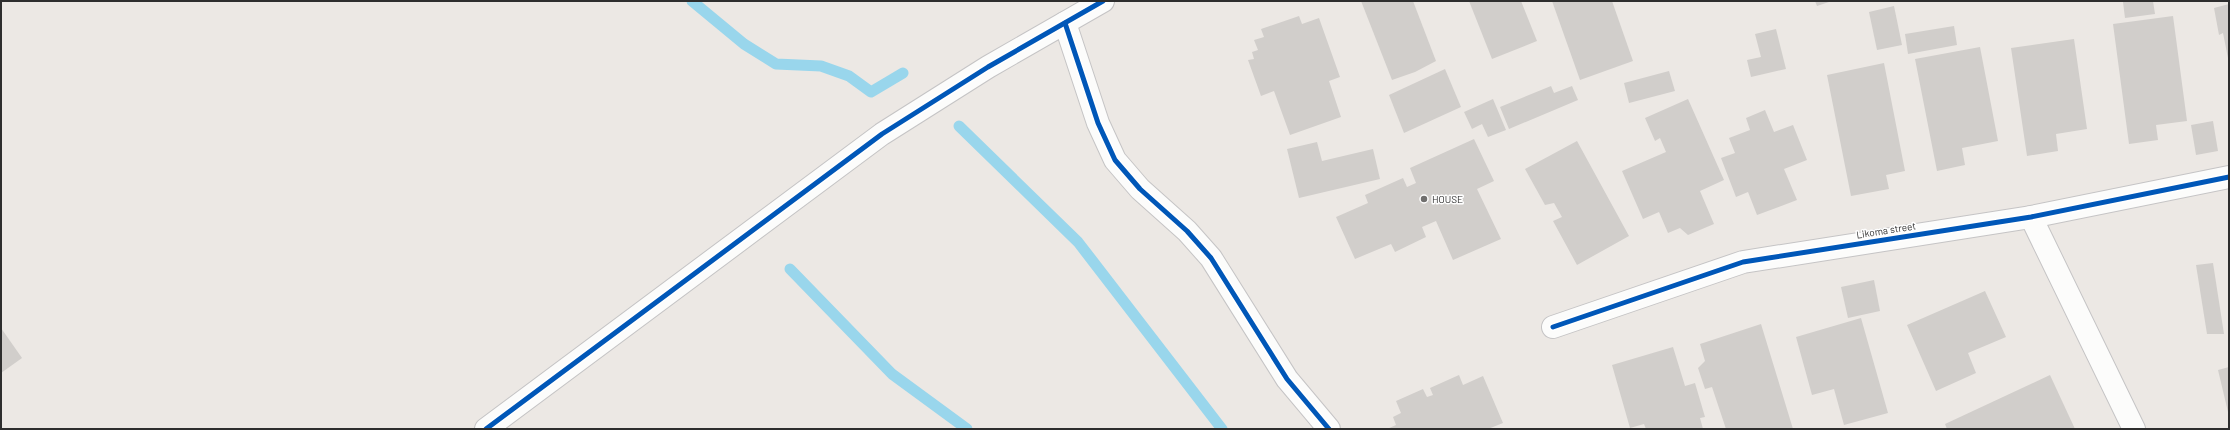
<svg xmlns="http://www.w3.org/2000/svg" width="2230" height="430" viewBox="0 0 2230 430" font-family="Barlow,sans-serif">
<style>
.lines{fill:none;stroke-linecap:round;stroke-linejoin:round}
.stream{stroke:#99d6ec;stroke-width:11}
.building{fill:#d1cecb}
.minor-casing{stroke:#c5c4c5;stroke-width:24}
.minor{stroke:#fcfcfb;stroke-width:22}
.cycleway-casing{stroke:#fff;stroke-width:8}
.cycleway{stroke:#0057b8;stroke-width:5}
.poi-dot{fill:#706f6e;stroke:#fff;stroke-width:1.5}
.labels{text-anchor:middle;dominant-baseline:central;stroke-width:3;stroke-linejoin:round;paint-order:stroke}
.poi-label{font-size:10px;fill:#2e2e2e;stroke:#fff;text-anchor:start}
.street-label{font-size:10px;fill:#2e2e2e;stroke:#fff}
</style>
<rect width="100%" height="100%" fill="#ece8e4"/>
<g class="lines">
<g class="stream">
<polyline points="692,1 744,44 776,64 821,66 849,76 871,92 903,73"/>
<polyline points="959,126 1078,242 1222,429"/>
<polyline points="790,269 892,374 967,429"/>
</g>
</g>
<g class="building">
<polygon points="1361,1 1413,1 1436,61 1415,72 1392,80"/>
<polygon points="1469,1 1521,1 1537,41 1492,59"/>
<polygon points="1552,1 1612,1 1633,61 1580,80"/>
<polygon points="1815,1 1832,1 1817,6"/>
<polygon points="2153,1 2155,14 2125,18 2123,2"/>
<polygon points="2229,4 2229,58 2228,58 2223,33 2219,35 2214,8"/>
<polygon points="1894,6 1902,45 1877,50 1869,12"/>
<polygon points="1299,16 1302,24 1319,18 1340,77 1329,81 1341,117 1290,135 1274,91 1261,96 1248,60 1254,59 1252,52 1258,50 1254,40 1264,37 1261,29"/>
<polygon points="2173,16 2187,121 2156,125 2158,140 2129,144 2113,24"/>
<polygon points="1954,26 1957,45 1908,54 1905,34"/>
<polygon points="1776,29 1786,69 1751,77 1747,60 1761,57 1755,34"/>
<polygon points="2074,39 2087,129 2056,134 2058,151 2027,156 2011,48"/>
<polygon points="1980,47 1998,141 1962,148 1965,165 1937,171 1915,59"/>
<polygon points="1884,63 1905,171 1886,175 1889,189 1851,196 1827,75"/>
<polygon points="1445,69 1461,107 1404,133 1389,95"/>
<polygon points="1669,71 1675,91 1629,103 1624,83"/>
<polygon points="1551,86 1554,93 1572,86 1578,100 1509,129 1500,107"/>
<polygon points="1493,99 1506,130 1488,137 1482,124 1472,129 1464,112"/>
<polygon points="1688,99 1724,180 1700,191 1714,224 1688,235 1680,228 1668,233 1659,212 1643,219 1622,171 1666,152 1660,138 1655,141 1645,118"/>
<polygon points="1765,110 1774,132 1793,125 1807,160 1784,169 1797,200 1757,215 1748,192 1736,197 1721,158 1735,153 1729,138 1750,130 1746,118"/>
<polygon points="2213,121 2218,151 2196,155 2191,125"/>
<polygon points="1474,139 1494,181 1477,189 1501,239 1453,260 1436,221 1422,227 1426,237 1395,252 1391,244 1355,259 1336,217 1368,203 1365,195 1403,178 1407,187 1416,183 1410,168"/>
<polygon points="1577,141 1629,236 1577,265 1553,221 1562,217 1554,203 1545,205 1525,169"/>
<polygon points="1317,142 1322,161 1373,149 1380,179 1299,198 1287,149"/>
<polygon points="2213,263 2224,334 2207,334 2196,265"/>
<polygon points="1874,280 1880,311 1848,318 1841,287"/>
<polygon points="1985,291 2006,337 1968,353 1976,373 1936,391 1907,325"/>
<polygon points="1861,318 1888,413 1844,425 1834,389 1812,395 1796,337"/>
<polygon points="1761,324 1793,429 1726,429 1712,387 1705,389 1698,368 1705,361 1700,344"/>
<polygon points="1,328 22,358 1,373"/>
<polygon points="1673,347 1685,386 1695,383 1705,417 1700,418 1703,429 1646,429 1644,424 1630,428 1612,365"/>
<polygon points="2229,367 2229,412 2228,412 2218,370"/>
<polygon points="1459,375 1463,385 1483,376 1503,423 1488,429 1387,429 1396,425 1393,417 1401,413 1396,401 1423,389 1427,397 1433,395 1430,388"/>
<polygon points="2050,375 2075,429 1947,429 1945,424"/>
</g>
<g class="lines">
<defs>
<g id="minor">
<polyline points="1065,23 1098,123 1115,160 1140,189 1187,231 1211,258 1287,379 1329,429"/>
<polyline points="2031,217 2134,429"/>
<polyline points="1553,327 1743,262 2031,217 2229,177"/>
<polyline points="486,429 882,134 988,67 1103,1"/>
</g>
</defs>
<use href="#minor" class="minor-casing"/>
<use href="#minor" class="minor"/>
<defs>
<g id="cycleway">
<polyline points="1065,23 1098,123 1115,160 1140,189 1187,231 1211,258 1287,379 1329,429"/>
<polyline points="1553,327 1743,262 2031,217 2229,177"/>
<polyline points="486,429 882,134 988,67 1103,1"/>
</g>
</defs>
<use href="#cycleway" class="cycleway-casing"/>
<use href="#cycleway" class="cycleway"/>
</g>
<circle class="poi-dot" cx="1424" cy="199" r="4"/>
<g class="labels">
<g class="poi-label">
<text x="1432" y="199">HOUSE</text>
</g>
<g class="street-label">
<text transform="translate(1886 230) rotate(-9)">Likoma street</text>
</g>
</g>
<rect width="2230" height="430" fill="none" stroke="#2e2e2e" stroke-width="4"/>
</svg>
